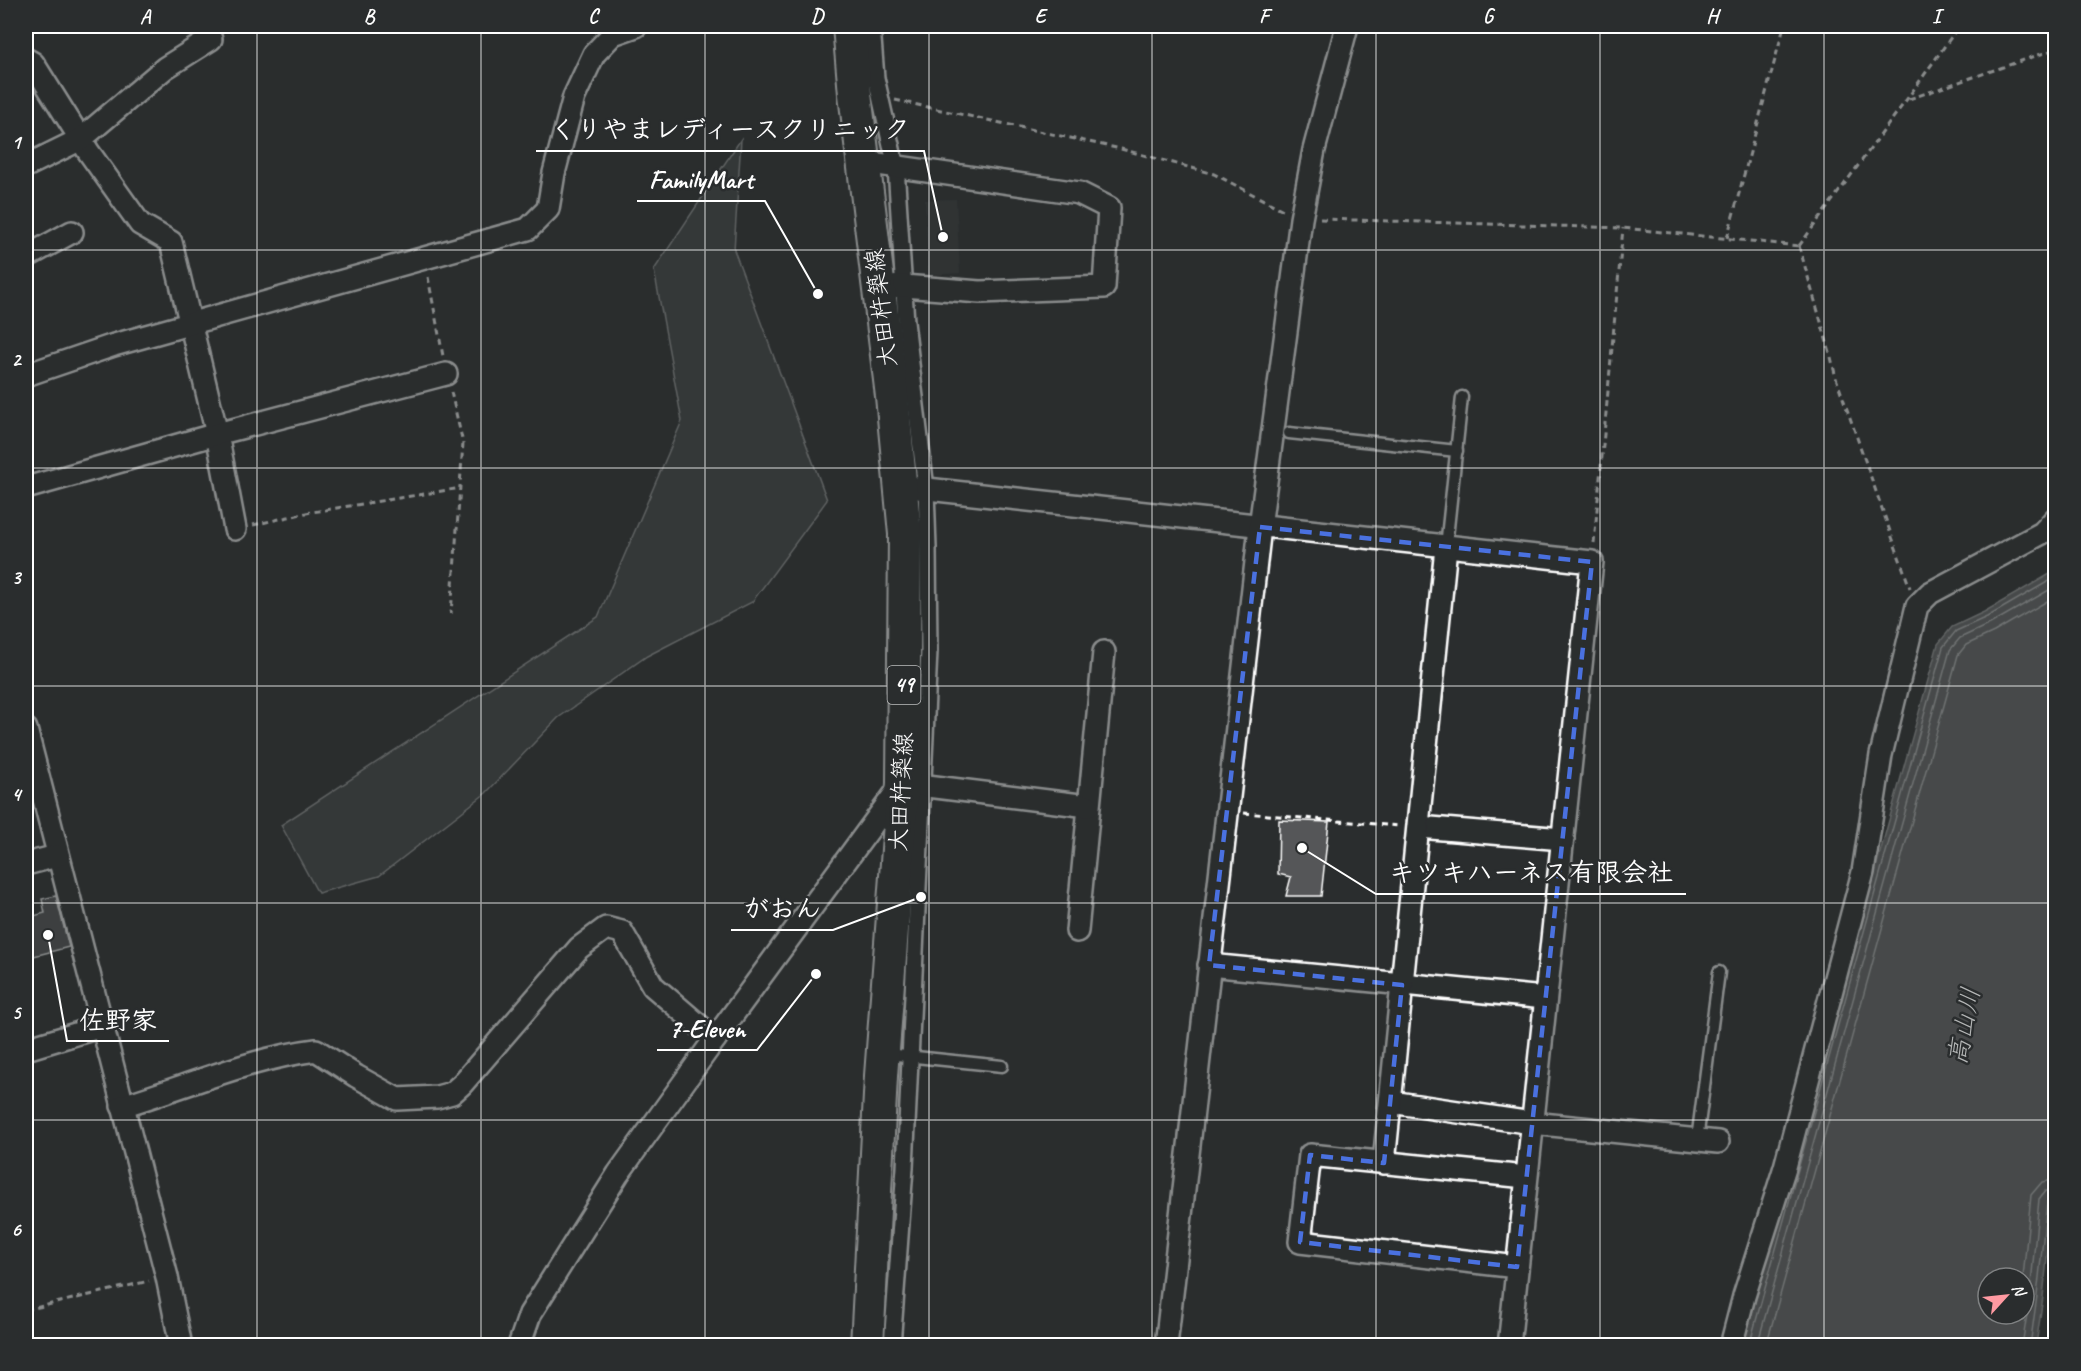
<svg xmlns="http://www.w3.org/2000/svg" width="2081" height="1371" viewBox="0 0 2081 1371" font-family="Caveat,'Klee One',sans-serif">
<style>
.built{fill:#373a3b}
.green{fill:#414445;stroke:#a0a2a2;stroke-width:1.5}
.water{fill:#6a6c6d;stroke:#a6a7a7;stroke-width:1.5;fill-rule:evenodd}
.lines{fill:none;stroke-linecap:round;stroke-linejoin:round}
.shore{stroke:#c3c4c5;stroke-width:1.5}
.building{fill:#555758;stroke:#fff;stroke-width:1.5}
.service-casing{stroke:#fff;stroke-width:15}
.pedestrian-casing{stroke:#fff;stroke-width:20}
.minor-casing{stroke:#fff;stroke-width:26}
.primary-casing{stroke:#fff;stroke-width:36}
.path{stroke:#fff;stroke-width:3;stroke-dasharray:6 4.5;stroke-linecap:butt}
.service{stroke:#2a2d2e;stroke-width:10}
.pedestrian{stroke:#2a2d2e;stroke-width:15}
.minor{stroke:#2a2d2e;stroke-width:21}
.primary{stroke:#2a2d2e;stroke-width:32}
.marked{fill:none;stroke:#4a71e0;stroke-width:4.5;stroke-dasharray:12 8;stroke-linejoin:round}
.grid{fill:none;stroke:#fff;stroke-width:1.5;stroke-opacity:0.55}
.labels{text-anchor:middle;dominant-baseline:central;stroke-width:5;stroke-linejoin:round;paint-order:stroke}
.shield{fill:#2a2d2e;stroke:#bfc0c0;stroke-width:1.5}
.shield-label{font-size:22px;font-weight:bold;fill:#fff}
.street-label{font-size:24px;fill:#fff;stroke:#2a2d2e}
.water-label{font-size:26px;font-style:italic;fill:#b4b6b6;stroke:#2a2d2e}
.leader{fill:none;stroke:#fff;stroke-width:2}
.callout-dot{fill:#fff;stroke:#2a2d2e;stroke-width:2}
.callout-label{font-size:26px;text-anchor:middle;font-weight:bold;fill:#fff;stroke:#2a2d2e;stroke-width:5;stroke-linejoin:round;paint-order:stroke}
.neatline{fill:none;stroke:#fff;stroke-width:2}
.grid-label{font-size:20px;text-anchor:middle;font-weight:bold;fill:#fff}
</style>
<rect width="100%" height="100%" fill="#2a2d2e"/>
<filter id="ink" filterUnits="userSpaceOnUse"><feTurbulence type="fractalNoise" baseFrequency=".0167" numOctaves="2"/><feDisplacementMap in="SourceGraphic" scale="12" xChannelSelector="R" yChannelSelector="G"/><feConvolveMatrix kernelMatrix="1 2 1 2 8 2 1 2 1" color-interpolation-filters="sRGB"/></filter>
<g filter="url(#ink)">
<polygon class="built" points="956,199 960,273 928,275 925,200"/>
<polygon class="green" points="741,139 734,250 827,500 752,602 647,656 558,718 486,793 379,876 318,893 281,825 598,617 682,421 654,270"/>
<path class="water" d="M 2055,571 L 2056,1172 L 2043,1297 L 2036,1345 L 1743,1346 L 1938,644 L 1952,627 L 1984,612 ZM 1988,1278 L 2024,1278 L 2024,1314 L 1988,1314 Z"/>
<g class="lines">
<g class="shore">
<polyline points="2023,1278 2031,1195 2042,1182 2056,1179"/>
<polyline points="1749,1346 1943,647 1956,631 1987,617 2056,577"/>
<polyline points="1757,1346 1950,650 1960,638 1990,624 2056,586"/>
<polyline points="1766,1346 1958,655 1966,645 1994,632 2056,596"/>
<polyline points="2022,1346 2030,1295 2039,1199 2045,1191 2056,1188"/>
<polyline points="2030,1346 2037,1296 2047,1202 2050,1197 2056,1196"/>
</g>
</g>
<g class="building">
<polygon points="1279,820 1329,822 1321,896 1286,896 1291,877 1278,874"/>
<polygon points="56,896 69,947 26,958 26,918 45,913 42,899"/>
</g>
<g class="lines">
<defs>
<g id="service">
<polyline points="1289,433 1457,451"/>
<polyline points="1446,547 1462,397"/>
<polyline points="887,1054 1002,1066"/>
<polyline points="1697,1140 1719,972"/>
</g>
<polyline id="pedestrian" points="872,26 876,78 896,167 906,322 926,489 928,548 929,651 905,1168 892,1346"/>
<g id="minor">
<polyline points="26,59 33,63 88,151 140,224 171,242 217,434 235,529"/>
<polyline points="864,162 1079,193 1109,208 1104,287 980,292 903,286 878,288"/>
<polyline points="26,166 81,139 165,68 211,39"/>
<polyline points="26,257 72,232"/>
<polyline points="26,375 114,345 528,229 548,209 554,173 574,97 594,54 613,34 636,26"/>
<polyline points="900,486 1592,562 1509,1346"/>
<polyline points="26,488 217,434 446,374"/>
<polyline points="26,729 167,1277 181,1346"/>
<polyline points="1419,827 1563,839"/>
<polyline points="26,864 57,856"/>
<polyline points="1077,931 1104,652"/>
<polyline points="1209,965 1545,998"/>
<polyline points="715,1039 903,783 1088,806"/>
<polyline points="26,1049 102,1026"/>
<polyline points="1391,1102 1532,1123 1718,1142"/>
<path d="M 122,1106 C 185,1087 252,1058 316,1050 L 356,1076 L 397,1099 L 437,1097 L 452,1093 L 462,1084 L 579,948 L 606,928 L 622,932 L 653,986 L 715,1039 L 618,1174 L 530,1314 L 519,1346"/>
<polyline points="1384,1163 1446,547"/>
<polyline points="1517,1267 1300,1242 1310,1155 1526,1177"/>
<polyline points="1166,1346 1260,527 1301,219 1314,150 1347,26"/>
<polyline points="1731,1346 1744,1296 1785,1167 1863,872 1881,755 1917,606 1930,593 2042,533 2056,518"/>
</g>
<polyline id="primary" points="849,26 855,94 892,396 905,534 903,783 881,1076 867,1346"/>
</defs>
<use href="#service" class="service-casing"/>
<use href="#pedestrian" class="pedestrian-casing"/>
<use href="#minor" class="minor-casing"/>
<use href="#primary" class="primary-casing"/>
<g class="path">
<polyline points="1909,99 2056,49"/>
<polyline points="895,100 1121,149 1214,174 1285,211"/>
<polyline points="1320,219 1623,228 1799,246"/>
<polyline points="1727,238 1784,26"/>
<polyline points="1799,246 1830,353 1836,378 1910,588"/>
<polyline points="1799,246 1907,99 1959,26"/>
<polyline points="428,277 443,356"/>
<polyline points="451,392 463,443 451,614"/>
<polyline points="253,525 306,513 461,488"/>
<polyline points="1594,543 1623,228"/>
<polyline points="1244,813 1399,826"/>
<polyline points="26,1310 149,1281"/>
</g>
<use href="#service" class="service"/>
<use href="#pedestrian" class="pedestrian"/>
<use href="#minor" class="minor"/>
<use href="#primary" class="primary"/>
</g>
</g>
<path d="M0 0H2081V1371H0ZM 1260,527 L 1592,562 L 1517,1267 L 1300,1242 L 1310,1155 L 1384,1163 L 1402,985 L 1209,965 Z" fill="#2a2d2e" fill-opacity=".55" fill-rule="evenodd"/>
<path class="marked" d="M 1260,527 L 1592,562 L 1517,1267 L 1300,1242 L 1310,1155 L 1384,1163 L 1402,985 L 1209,965 Z"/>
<path class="grid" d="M 257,26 L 257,1346M 481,26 L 481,1346M 705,26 L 705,1346M 929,26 L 929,1346M 1152,26 L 1152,1346M 1376,26 L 1376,1346M 1600,26 L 1600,1346M 1824,26 L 1824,1346M 26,250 L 2056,250M 26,468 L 2056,468M 26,686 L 2056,686M 26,903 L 2056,903M 26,1120 L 2056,1120"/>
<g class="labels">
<rect class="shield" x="887.5" y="666" width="33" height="38" rx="4.5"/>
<g class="shield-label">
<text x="904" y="685">49</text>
</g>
<g class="street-label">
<text transform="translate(881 308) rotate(-97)">大田杵築線</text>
<text transform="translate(901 792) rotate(-87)">大田杵築線</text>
</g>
<g class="water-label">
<text transform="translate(1964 1026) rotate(-79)">高山川</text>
</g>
</g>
<path class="leader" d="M943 237L924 151H536M818 294L765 201H637M1302 848L1376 894H1686M921 897L833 930H731M48 935L67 1041H169M816 974L757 1050H657"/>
<g class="callout-dot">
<circle cx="943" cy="237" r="6"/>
<circle cx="818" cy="294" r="6"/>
<circle cx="1302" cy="848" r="6"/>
<circle cx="921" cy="897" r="6"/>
<circle cx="48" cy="935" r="6"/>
<circle cx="816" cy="974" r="6"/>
</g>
<g class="callout-label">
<text x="730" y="138">くりやまレディースクリニック</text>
<text x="701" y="188">FamilyMart</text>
<text x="1531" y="881">キツキハーネス有限会社</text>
<text x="782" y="917">がおん</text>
<text x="118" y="1029">佐野家</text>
<text x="707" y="1037">7-Eleven</text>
</g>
<rect width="2081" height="1371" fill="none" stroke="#2a2d2e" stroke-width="66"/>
<g transform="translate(2006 1296) rotate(63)"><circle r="28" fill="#2a2d2e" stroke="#7f8182" stroke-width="1.5"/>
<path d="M0-4.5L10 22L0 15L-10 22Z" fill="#ff9aa2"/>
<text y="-9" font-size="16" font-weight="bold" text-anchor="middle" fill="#ffffff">N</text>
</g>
<rect x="33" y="33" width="2015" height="1305" class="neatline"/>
<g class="grid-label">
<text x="145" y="23">A</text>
<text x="369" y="23">B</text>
<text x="593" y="23">C</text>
<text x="817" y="23">D</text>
<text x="1040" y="23">E</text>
<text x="1264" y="23">F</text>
<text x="1488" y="23">G</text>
<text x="1712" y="23">H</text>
<text x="1936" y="23">I</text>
<text x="16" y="149">1</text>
<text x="16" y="366">2</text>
<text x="16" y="584">3</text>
<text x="16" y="801">4</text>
<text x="16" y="1019">5</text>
<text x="16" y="1236">6</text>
</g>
</svg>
